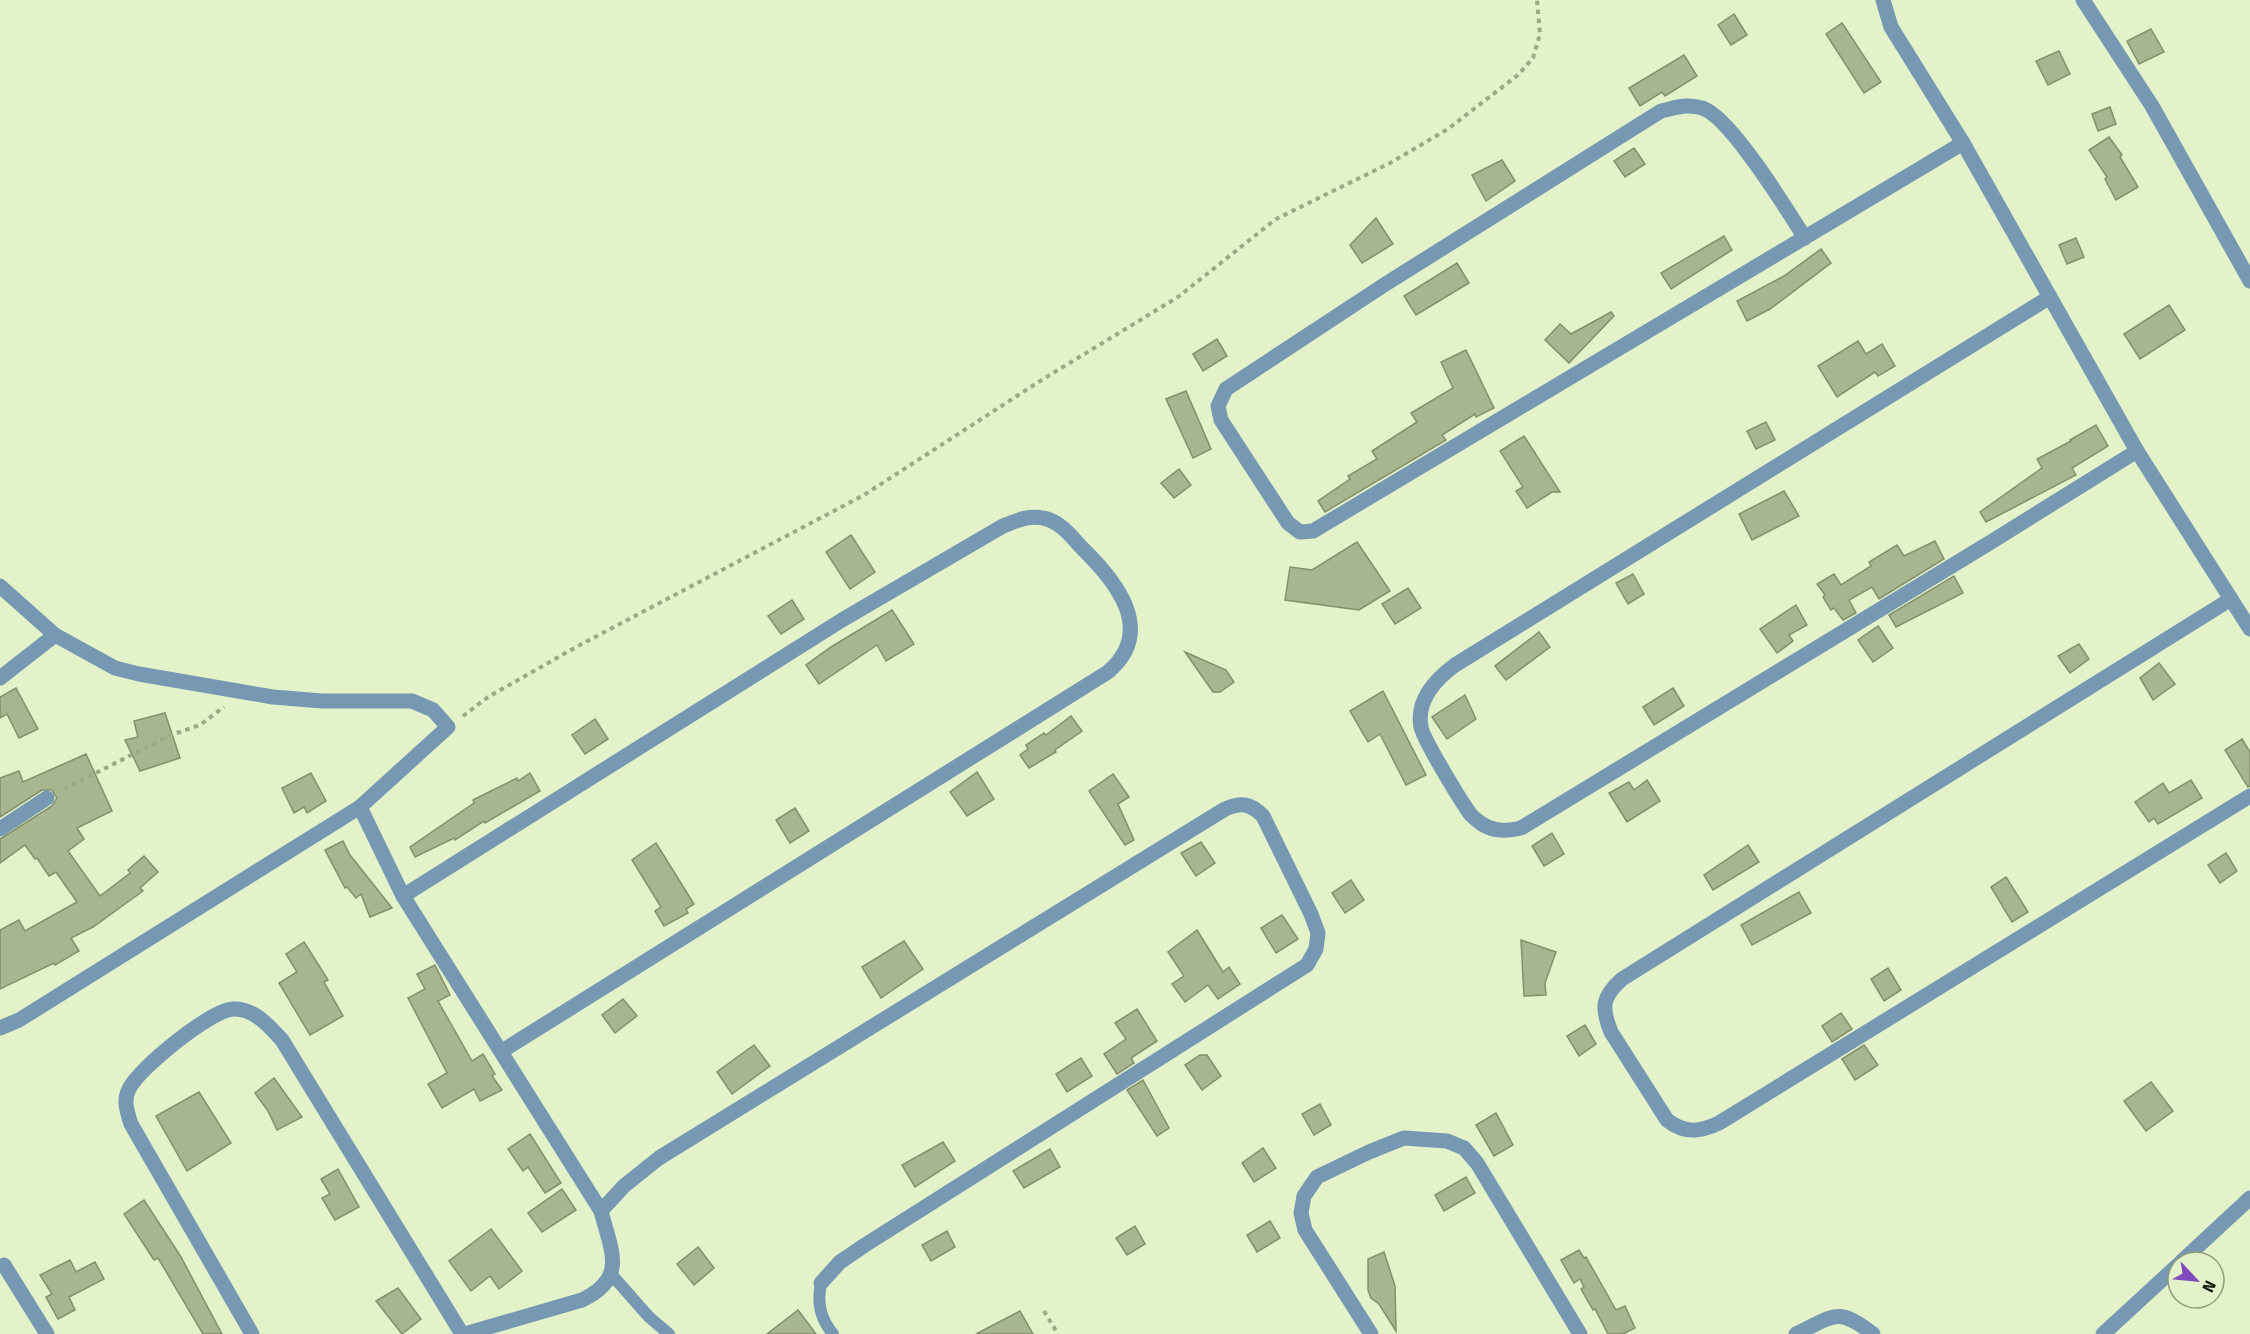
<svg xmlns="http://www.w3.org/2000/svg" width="2250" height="1334" viewBox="0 0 2250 1334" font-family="'Fira Sans',sans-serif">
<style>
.building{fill:#a8b68f;stroke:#83906a;stroke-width:1.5}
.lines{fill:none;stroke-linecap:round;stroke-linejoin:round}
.path{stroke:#9ca888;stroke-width:4;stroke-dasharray:4.5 4.5;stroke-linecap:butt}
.service{stroke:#7698b3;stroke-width:12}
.minor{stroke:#7698b3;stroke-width:15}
</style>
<rect width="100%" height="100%" fill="#e3f2c9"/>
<g class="building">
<polygon points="1734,14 1747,35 1731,45 1718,25"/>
<polygon points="1842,23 1881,82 1864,93 1826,34"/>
<polygon points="2151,29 2164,52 2139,64 2127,41"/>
<polygon points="2059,51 2070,74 2048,85 2036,61"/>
<polygon points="1684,55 1697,76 1665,96 1662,92 1640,106 1629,88"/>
<polygon points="2110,107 2116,124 2098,131 2092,114"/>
<polygon points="2109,137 2122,155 2120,157 2138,187 2116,200 2105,179 2107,177 2089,150"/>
<polygon points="1634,148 1645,164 1625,177 1614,161"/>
<polygon points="1502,160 1515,181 1486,201 1472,175"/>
<polygon points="1376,218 1393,244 1362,263 1350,245"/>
<polygon points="1724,236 1732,250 1671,289 1661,273"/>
<polygon points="2076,238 2084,257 2067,264 2059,245"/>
<polygon points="1821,249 1831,263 1770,309 1747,321 1737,301 1784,276"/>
<polygon points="1457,263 1469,283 1416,315 1404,296"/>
<polygon points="2169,305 2185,330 2140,359 2124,334"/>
<polygon points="1611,312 1614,316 1569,363 1545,340 1560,324 1571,334"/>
<polygon points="1217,339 1227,356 1203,371 1193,354"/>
<polygon points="1858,341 1866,354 1882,344 1895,366 1878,376 1875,372 1837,397 1818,366"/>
<polygon points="1466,350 1494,408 1476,417 1475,414 1442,435 1446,440 1325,512 1318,501 1350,479 1348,476 1377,459 1372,451 1417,422 1411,413 1453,388 1441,362"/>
<polygon points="1186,391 1211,449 1193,458 1166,399"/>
<polygon points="1766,422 1775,440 1756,449 1747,431"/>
<polygon points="2096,425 2108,446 2072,468 2076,475 1986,522 1980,512 2042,468 2037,459 2071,441 2070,440"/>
<polygon points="1524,436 1560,492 1552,492 1527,508 1516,491 1523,487 1500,451"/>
<polygon points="1179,469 1191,485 1174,498 1161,483"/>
<polygon points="1784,491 1799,516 1752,540 1739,514"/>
<polygon points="851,535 875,572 850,589 826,552"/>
<polygon points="1935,541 1944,559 1879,599 1872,587 1849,600 1856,613 1843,620 1834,608 1831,610 1823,597 1825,595 1817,584 1834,574 1841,585 1871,566 1869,562 1897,545 1904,556"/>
<polygon points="1357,542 1390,591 1359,610 1285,600 1290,567 1312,570"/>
<polygon points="1633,574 1644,594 1628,604 1616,583"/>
<polygon points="1954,576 1963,593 1896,627 1889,615"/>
<polygon points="1408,588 1421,608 1395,624 1382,604"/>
<polygon points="792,600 804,619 781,634 768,616"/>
<polygon points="1796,605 1807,625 1789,635 1793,641 1777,653 1760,629"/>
<polygon points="892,610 914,644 886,661 877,645 819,684 806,665 831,647"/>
<polygon points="1878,626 1893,648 1873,662 1858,640"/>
<polygon points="1539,632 1550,647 1506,680 1495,666"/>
<polygon points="2079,644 2089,659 2070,673 2058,656"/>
<polygon points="1185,652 1226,670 1234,682 1220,692 1213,692"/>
<polygon points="2159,663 2175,684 2153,700 2140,678"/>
<polygon points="16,688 38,729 19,738 7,714 0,718 0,697"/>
<polygon points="1673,688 1684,706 1654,725 1643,707"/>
<polygon points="1383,691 1426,775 1406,785 1380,734 1368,742 1350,711"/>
<polygon points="1465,695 1476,719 1447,739 1432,717"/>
<polygon points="165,713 180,758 140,771 125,740 138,737 134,721"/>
<polygon points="1071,716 1082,731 1055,750 1056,752 1029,768 1020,755 1028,749 1026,745 1044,733 1046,735"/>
<polygon points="595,719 608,739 585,754 572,735"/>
<polygon points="2242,739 2250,752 2250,786 2248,787 2225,750"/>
<polygon points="86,754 112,811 77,828 84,839 68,851 100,896 130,873 128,870 144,856 158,872 140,888 143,891 93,927 71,938 79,951 55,965 54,963 0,989 0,930 19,920 25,931 77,902 56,872 49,876 37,858 35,859 25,845 0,863 0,839 52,806 57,798 52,790 42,790 0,817 0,778 19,771 23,782"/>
<polygon points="977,772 994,799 967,816 950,792"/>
<polygon points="311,773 326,801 307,813 304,807 294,813 282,788"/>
<polygon points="530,773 540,791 485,823 484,821 455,840 454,838 415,857 410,847 474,803 473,800 517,778 518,781"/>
<polygon points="1113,774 1129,797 1118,804 1134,840 1125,845 1089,791"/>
<polygon points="1647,780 1660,801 1627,822 1609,793 1629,782 1634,790"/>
<polygon points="2191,780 2202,798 2158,824 2154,818 2149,822 2135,802 2163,783 2169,793"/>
<polygon points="795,808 809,831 790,843 776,820"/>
<polygon points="1552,833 1564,854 1544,866 1532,846"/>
<polygon points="343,841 350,855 392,908 370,917 361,894 356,898 347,887 345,888 325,850"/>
<polygon points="1201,842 1215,863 1196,876 1181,853"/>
<polygon points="656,843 694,904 686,909 688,913 664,926 655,911 661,907 632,860"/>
<polygon points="1748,845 1759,862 1713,890 1704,875"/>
<polygon points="2226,853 2237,871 2220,883 2208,865"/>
<polygon points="2006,877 2028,912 2012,922 1991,887"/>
<polygon points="1351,880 1364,900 1345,913 1332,893"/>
<polygon points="1799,892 1811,913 1752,945 1741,925"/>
<polygon points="1282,915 1298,939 1276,953 1261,928"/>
<polygon points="1197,930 1223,972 1229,967 1240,984 1218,999 1208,985 1185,1002 1172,984 1184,976 1168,952"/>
<polygon points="1521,940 1556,952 1545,983 1546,995 1524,996"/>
<polygon points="904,941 923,969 881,998 862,967"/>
<polygon points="304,942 328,980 324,982 343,1016 310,1035 279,983 297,972 286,954"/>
<polygon points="435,965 450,995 438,1001 472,1061 483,1054 495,1074 492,1076 502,1090 480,1101 474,1089 442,1108 428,1084 447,1073 408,998 425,989 417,974"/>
<polygon points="1888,968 1901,990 1884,1001 1871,979"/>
<polygon points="623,999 637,1016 615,1033 602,1015"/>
<polygon points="1137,1009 1157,1041 1131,1058 1134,1063 1117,1074 1104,1054 1126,1039 1115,1023"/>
<polygon points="1841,1013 1852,1029 1832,1042 1822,1026"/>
<polygon points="1585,1025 1596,1044 1579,1056 1567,1036"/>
<polygon points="754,1045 770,1066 732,1094 717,1072"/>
<polygon points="1864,1045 1878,1065 1855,1080 1842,1059"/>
<polygon points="1200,1055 1207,1055 1221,1076 1202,1090 1185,1065"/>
<polygon points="1081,1058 1092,1076 1067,1092 1056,1074"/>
<polygon points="274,1078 302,1117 277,1130 268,1111 255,1093"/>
<polygon points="1143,1080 1169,1128 1157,1136 1127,1090"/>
<polygon points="2151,1082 2173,1111 2146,1131 2124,1101"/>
<polygon points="199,1092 231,1143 187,1171 156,1116"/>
<polygon points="1320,1104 1331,1125 1314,1135 1302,1114"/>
<polygon points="1496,1113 1513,1145 1494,1156 1476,1125"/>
<polygon points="530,1134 561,1183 545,1193 528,1167 523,1171 508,1149"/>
<polygon points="943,1142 955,1161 915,1187 902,1165"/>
<polygon points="1263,1148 1276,1168 1254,1182 1242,1163"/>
<polygon points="1050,1149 1060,1167 1024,1188 1013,1171"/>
<polygon points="338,1169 359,1207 335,1220 322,1198 330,1194 321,1179"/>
<polygon points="1466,1177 1475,1193 1444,1211 1435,1195"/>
<polygon points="562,1189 576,1210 542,1232 528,1213"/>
<polygon points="144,1200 181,1257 222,1334 203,1334 158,1258 154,1260 124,1214"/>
<polygon points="1270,1221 1280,1238 1257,1252 1247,1235"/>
<polygon points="1135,1226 1145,1244 1127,1255 1116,1238"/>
<polygon points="491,1229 522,1271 499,1289 490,1276 471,1291 449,1261"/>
<polygon points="947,1231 955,1247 931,1261 922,1245"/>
<polygon points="698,1247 714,1268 694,1285 677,1264"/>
<polygon points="1579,1250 1584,1258 1586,1257 1616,1310 1625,1306 1635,1328 1623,1334 1608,1334 1595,1309 1593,1310 1581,1289 1584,1287 1580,1279 1574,1283 1561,1260"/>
<polygon points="1384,1252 1395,1286 1396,1331 1379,1304 1371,1298 1368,1290 1368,1259"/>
<polygon points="70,1260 76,1272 95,1262 104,1279 69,1297 75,1310 58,1319 46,1297 52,1294 40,1275"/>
<polygon points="398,1288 421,1319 402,1334 376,1301"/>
<polygon points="798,1310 816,1334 767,1334"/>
<polygon points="1020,1311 1033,1334 976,1334"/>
</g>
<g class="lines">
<g class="path">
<polyline points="463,716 488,697 578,646 864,495 1040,381 1178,297 1276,219 1390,163 1448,129 1518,75 1533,58 1540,34 1537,0"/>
<polyline points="64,789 171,735 200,725 224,707"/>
<polyline points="1044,1311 1058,1334"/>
</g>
<g class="service">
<polyline points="611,1274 649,1317 669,1334"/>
<path d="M 821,1283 C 817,1303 820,1318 833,1334"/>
</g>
<g class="minor">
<polyline points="1883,0 1891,27 1963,143 2137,451 2250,629"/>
<polyline points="2083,0 2152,106 2250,281"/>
<path d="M 1805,238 C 1787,210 1730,116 1702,108 C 1688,103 1675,108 1661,111 L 1384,285 L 1226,389 L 1218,406 L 1221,420 L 1288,523 L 1300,532 L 1313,531 L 1963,143"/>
<path d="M 2050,297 L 1455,665 C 1436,679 1416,700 1421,727 C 1423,739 1462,803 1471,815 C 1474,818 1478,821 1482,824 C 1495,832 1507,831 1521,828 L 1991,542 L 2137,451"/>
<polyline points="0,586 55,635 115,668 139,674 273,697 322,701 412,701 433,710 448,727 360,807 19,1020 0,1028"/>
<path d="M 2231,599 L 1622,979 C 1602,997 1601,1007 1611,1032 L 1667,1120 C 1685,1134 1700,1132 1719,1123 L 2250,796"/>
<polyline points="0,678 55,635"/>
<path d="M 360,807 L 403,896 L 601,1211 C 611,1251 628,1278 582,1300 L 465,1334"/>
<polyline points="0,829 47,798"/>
<path d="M 403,896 L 842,620 L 1003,526 C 1016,521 1028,515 1043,518 C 1060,521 1071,536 1082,548 C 1117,582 1156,631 1108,672 L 502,1051"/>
<path d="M 601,1211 L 624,1186 L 659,1158 L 1225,809 C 1241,802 1250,803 1263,816 L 1311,914 L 1318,933 L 1316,949 L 1307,965 L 865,1245 L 840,1262 L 821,1283"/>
<polyline points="2181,1262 2250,1198"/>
<polyline points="4,1265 47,1334"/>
<path d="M 252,1334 L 131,1124 C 127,1111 123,1101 129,1089 C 139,1068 211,1010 233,1009 C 254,1008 269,1026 282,1040 L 462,1334"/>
<polyline points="1371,1334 1305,1230 1301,1213 1304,1196 1317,1177 1369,1152 1404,1138 1447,1141 1464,1148 1477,1163 1580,1334"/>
<path d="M 1796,1334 C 1834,1316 1837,1306 1873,1334"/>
<polyline points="2103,1334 2178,1265"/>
</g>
</g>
<g transform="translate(2196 1280) rotate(116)"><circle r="28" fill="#e3f2c9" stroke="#909b7d" stroke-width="1.5"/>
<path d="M0-4.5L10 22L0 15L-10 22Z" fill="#8248be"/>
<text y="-9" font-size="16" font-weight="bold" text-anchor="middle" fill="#14190a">N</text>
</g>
</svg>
